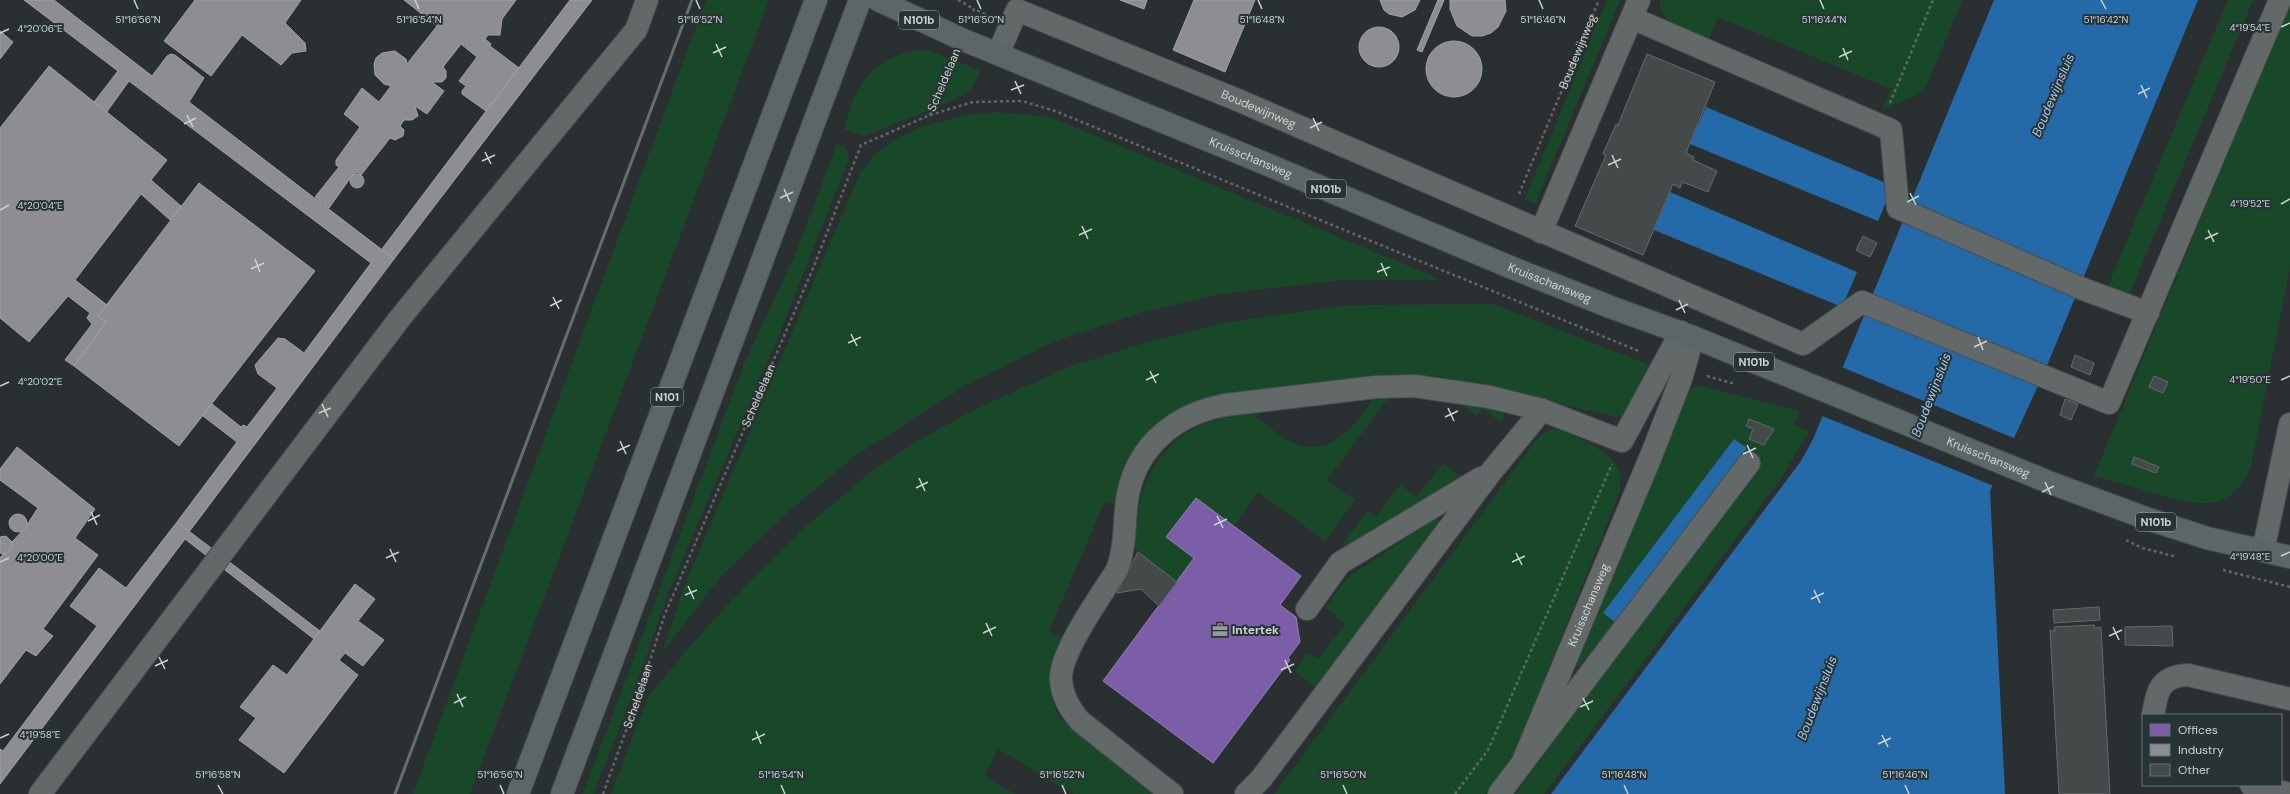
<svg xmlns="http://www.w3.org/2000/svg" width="2290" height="794" viewBox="0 0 2290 794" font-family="'DM Sans',sans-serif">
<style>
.green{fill:#194829}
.water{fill:#256aa8}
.pier{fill:#2a3031}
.offices{fill:#7b5ea7;stroke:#9381b4}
.industry{fill:#8d8d92;stroke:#a0a2a6}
.building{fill:#44494a;stroke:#656a6b}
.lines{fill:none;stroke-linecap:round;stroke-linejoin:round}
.minor-casing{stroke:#474c4d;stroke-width:24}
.major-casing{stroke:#474c4d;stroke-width:24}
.path{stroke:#616666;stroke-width:2.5;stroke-dasharray:3 3;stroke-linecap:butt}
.minor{stroke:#636868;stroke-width:22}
.major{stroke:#5c6666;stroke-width:22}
.rail{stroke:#686c6d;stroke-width:3}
.ticks{fill:none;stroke:#cbd3d3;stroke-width:1.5}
.labels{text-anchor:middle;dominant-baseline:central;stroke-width:4;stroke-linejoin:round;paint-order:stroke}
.shield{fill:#273334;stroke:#9aa3a3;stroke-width:1}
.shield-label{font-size:11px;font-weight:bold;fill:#cbd3d3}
.street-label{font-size:12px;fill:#cbd3d3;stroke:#273334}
.poi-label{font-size:12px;font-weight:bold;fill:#cbd3d3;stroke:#273334;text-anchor:start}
.water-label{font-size:13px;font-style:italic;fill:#a7c9ee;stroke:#273334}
.ticks-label{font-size:10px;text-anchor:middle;fill:#cbd3d3;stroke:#273334;stroke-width:4;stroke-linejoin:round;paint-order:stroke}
</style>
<rect width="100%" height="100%" fill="#2a3031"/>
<g class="green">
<polygon points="706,0 769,0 470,794 413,794"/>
<polygon points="1607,0 1620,0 1535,204 1525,199"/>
<path d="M 1660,0 L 1962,0 L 1924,92 L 1882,110 L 1891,89 L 1718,17 L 1709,38 C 1691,31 1658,25 1660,0 Z"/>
<polygon points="2228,0 2253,0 2129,295 2108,286"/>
<path d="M 2290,4 L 2290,266 L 2251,467 C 2230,516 2194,505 2153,493 C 2133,487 2114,481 2094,476 Z"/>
<path d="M 928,50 L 982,71 L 970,90 L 954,100 L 864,136 L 844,129 C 848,117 851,102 857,91 C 873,64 897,51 928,50 Z"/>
<path d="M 997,112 L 1050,117 L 1442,280 L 1342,280 L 1219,294 L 1140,313 L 1055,341 L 965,386 L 855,456 L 788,512 L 723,574 L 663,651 L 686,582 L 860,173 C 867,164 874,155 883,148 C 909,126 964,114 997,112 Z"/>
<polygon points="837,144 845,147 849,159 781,330 667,596 633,694 593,794 583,794 744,364 796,253"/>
<path d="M 1493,304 L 1657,368 L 1623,418 L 1439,377 L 1393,374 L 1200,400 C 1178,408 1153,422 1140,442 C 1133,454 1124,491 1119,506 L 1105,501 L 1049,631 L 1062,638 C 1051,665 1045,692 1060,719 L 1156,794 L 1074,794 L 998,749 L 985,776 L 1015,794 L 611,794 L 648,697 L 684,653 L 744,587 L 802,530 L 867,475 L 919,440 L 976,409 L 1068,367 L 1145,343 L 1225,323 L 1347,305 Z"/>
<polygon points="1701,386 1799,411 1794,425 1809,431 1780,480 1544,794 1515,794 1763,460 1734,439 1604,612 1615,622 1581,668 1576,663 1685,395 1692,388"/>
<path d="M 1393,392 L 1327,480 L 1355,500 L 1325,541 L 1258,492 L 1234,526 L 1194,500 L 1166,537 L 1194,558 L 1177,582 C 1169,576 1143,559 1138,552 C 1132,542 1136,523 1138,512 C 1144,475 1166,441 1201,425 C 1219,417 1242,414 1261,409 L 1256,417 C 1268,425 1280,438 1294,443 C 1333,460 1357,421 1377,394 Z"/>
<polygon points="1459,402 1464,402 1501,411 1504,416 1502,423 1482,408 1476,416"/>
<path d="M 1554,429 C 1570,431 1609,452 1617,466 C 1621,474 1620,483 1620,491 L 1516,751 L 1485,794 L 1274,794 L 1537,439 L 1547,431 Z"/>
<polygon points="1443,463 1461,477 1338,551 1368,510 1376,517 1400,485 1417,497"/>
<polygon points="1435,519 1441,522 1317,689 1295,671 1308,653 1318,659 1345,624 1326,607 1346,579"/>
</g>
<g class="water">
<polygon points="1994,0 2198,0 2046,368 1990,491 2005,794 1551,794 1801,461 1814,437"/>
<polygon points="1706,107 1893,186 1878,221 1690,144"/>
<polygon points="1670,192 1857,272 1842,307 1654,230"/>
<polygon points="1734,439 1747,448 1615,622 1603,613"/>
</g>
<polygon class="pier" points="1839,366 2016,439 1994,486 1820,415"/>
<polygon class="offices" points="1196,498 1301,576 1280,605 1296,617 1300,642 1288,658 1290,660 1213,763 1103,681 1194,558 1166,537"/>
<g class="industry">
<polygon points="24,0 54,0 152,76 167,56 171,54 175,55 204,78 189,102 394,259 189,532 177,522 237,442 203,416 212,404 241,427 243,425 247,427 277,388 258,374 255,365 278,338 285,339 304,353 371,263 129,81 106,113 94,102 118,71"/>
<polygon points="195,0 301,0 285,23 305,43 306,51 292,53 281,65 242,35 211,76 164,41"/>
<polygon points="404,0 516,0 502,19 500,35 488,35 485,39 491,44 490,46 519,68 486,111 462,94 462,91 466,86 459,81 477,57 461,44 443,67 446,71 446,78 442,82 432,82 444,91 427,114 415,106 418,116 412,120 404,120 400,126 404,130 403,136 395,140 390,138 361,175 357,172 351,177 329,208 315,197 339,167 336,165 336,160 360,127 344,114 362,88 379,102 391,86 384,84 375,75 374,64 376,58 382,53 395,51 406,59 407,64 437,26"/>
<polygon points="570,0 592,0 394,259 382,249"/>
<polygon points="1120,0 1147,0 1144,9"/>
<polygon points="1194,0 1255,0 1225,72 1173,50"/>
<polygon points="1380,0 1420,0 1415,10 1402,17 1389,14 1384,10"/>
<polygon points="1438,0 1444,0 1422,52 1417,50"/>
<polygon points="1450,0 1505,0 1506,11 1498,27 1491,33 1482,36 1472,36 1457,26 1450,9"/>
<circle cx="1379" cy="47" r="20"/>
<polygon points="0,31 13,42 0,59"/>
<circle cx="1454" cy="69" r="28"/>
<polygon points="49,66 167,160 151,180 181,206 170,220 141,194 75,280 107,305 98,316 106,322 74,366 65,360 92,324 87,318 90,313 68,296 29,342 0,318 0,128"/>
<circle cx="357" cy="181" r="7"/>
<polygon points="199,183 315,271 179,446 74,366 106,322 98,316"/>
<polygon points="17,447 95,509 75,538 98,555 43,629 53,636 36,656 26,650 0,684 0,558 3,554 10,551 12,542 25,528 38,508 0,480 0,469"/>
<circle cx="18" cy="523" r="9"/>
<polygon points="177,522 320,631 314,639 185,539 0,784 0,749 3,751 97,626 70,606 99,568 126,588"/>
<polygon points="6,536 12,542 12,547 6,554 0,553 0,537"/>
<polygon points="355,584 375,599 358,621 384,640 363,666 345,653 339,660 358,675 284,773 239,740 256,718 240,707 273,665 287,675"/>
</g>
<g class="building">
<polygon points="1647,54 1715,82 1686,153 1694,157 1693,160 1717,171 1708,192 1682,182 1680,188 1673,184 1643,255 1575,226 1606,155 1603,154 1616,124 1618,125"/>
<polygon points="1863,236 1877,243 1870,257 1856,250"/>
<polygon points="2075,355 2094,363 2090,375 2071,367"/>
<polygon points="2154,376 2168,382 2163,393 2149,387"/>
<polygon points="2065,399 2078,404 2071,420 2060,415"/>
<polygon points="1749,419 1774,429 1764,445 1749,439 1753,429 1746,426"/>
<polygon points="2134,457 2159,467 2156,473 2132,464"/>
<polygon points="1138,552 1177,582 1159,606 1141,589 1117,593"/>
<polygon points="2099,607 2100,620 2054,623 2053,610"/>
<polygon points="2094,625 2095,628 2101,627 2110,794 2059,794 2050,630 2055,631 2054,627"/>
<polygon points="2172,626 2173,646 2125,645 2125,627"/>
</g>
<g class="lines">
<defs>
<g id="minor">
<polyline points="1632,18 1891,130 1898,208 2083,289 2148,313"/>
<path id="s3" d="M 998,54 L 1017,10 L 1240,101 L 1803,344 L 1862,302 L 2109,403 L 2280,0"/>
<polyline points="1541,232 1639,0"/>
<polyline points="2263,551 2290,424"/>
<polyline points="1307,609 1340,563 1481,478"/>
<path d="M 2153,715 C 2157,691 2160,676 2188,675 L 2290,699"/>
<path id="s4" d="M 1524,759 L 1651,456 L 1681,379 L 1693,337"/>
<polyline points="2251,785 2290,794"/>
<polyline points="40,794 400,318 636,30 647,0"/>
<path d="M 1172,794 L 1080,721 C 1069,708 1062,696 1061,679 C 1060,652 1102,594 1117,570 C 1127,543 1123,521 1128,494 C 1138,444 1177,414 1225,405 L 1376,387 L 1414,386 L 1490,397 L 1542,410 L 1622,441 L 1681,332"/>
<polyline points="1246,794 1261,779 1491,472 1542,410"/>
<polyline points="1499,794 1749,463"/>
</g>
<g id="major">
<path id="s5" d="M 878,0 L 961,39 L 1259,161 L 1510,267 L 1613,308 L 1693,337 L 2051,483 L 2151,520 L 2207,538 L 2290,557"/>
<polyline points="518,794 816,0"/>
<polyline points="562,794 860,0"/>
</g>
</defs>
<use href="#minor" class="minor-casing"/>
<use href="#major" class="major-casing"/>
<g class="path">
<polyline points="958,0 974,9"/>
<polyline points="971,17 974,9 987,15"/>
<polyline points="1890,103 1933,0"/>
<polyline points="930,115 973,102 1022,101 1055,111 1641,352"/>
<path id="s1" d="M 1519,194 L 1599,0"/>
<polyline points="1707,376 1735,384"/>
<polyline points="2126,540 2142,548 2177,557"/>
<polyline points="2223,570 2290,587"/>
<path id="s2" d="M 603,794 L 636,703 L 665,614 L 814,266 L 861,145 L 930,115 L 951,62"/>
<polyline points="1455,794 1488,750 1612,464"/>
</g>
<use href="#minor" class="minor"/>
<use href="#major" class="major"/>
<polyline class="rail" points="395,794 692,0"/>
</g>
<path class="ticks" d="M 134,0 L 138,9M 415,0 L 419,9M 696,0 L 700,9M 977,0 L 981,9M 1258,0 L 1262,9M 1539,0 L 1543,9M 1820,0 L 1824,9M 2101,0 L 2106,9M 2281,27 L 2290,23M 0,33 L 9,29M 716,44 L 722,57M 1843,48 L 1848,60M 713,53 L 726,47M 1839,57 L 1852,51M 1015,81 L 1021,94M 2141,85 L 2147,98M 1011,90 L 1024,85M 2138,94 L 2150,88M 187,115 L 193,127M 1313,118 L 1319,131M 184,124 L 196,118M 1310,128 L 1322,122M 485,152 L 491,164M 1612,155 L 1618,168M 482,161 L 495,155M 1608,165 L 1621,159M 784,189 L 790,202M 1910,193 L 1916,205M 780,198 L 793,192M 1907,202 L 1919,196M 2281,204 L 2290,199M 0,210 L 9,205M 1082,226 L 1088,239M 2208,230 L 2214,242M 1079,235 L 1092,229M 2205,239 L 2218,233M 255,259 L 260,272M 1381,263 L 1387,276M 251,269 L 264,263M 1377,272 L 1390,267M 553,297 L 559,309M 1679,300 L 1685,313M 550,306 L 562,300M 1676,310 L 1688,304M 851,334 L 857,346M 1978,337 L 1983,350M 848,343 L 861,337M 1974,347 L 1987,341M 1150,371 L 1156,383M 1146,380 L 1159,374M 2281,380 L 2290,376M 0,386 L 9,382M 322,404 L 328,417M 1448,408 L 1454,421M 319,413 L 331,408M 1445,417 L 1458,411M 620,441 L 626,454M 1747,445 L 1753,458M 617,451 L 630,445M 1743,454 L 1756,448M 919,478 L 925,491M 2045,482 L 2051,495M 916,488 L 928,482M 2042,492 L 2054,486M 91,512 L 97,525M 1217,516 L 1223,528M 88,521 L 100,515M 1214,525 L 1227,519M 390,549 L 396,562M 1516,553 L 1522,565M 2281,556 L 2290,552M 386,558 L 399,552M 0,562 L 9,558M 1512,562 L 1525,556M 688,586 L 694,599M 1814,590 L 1820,603M 685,595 L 697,590M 1811,599 L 1824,593M 986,623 L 992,636M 2113,627 L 2119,640M 983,633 L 996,627M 2109,636 L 2122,630M 159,657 L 165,669M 1285,660 L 1291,673M 155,666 L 168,660M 1281,670 L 1294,664M 457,694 L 463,707M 1583,698 L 1589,710M 454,703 L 466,697M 1580,707 L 1593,701M 756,731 L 761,744M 1882,735 L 1888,747M 0,738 L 9,734M 752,740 L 765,734M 1878,744 L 1891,738M 218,785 L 223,794M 500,785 L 504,794M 781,785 L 785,794M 1062,785 L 1066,794M 1343,785 L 1347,794M 1624,785 L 1628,794M 1905,785 L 1909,794"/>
<defs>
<symbol id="office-bare" viewBox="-9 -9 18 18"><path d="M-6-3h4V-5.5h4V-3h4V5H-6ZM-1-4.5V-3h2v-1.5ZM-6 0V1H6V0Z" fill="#939a9a" stroke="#273334" stroke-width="2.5" paint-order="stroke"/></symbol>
</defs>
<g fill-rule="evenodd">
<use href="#office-bare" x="1209" y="619" width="22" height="22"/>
</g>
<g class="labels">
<g class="shield">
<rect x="899" y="11" width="40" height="18" rx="3"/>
<rect x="1306" y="180" width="40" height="18" rx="3"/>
<rect x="1734" y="353" width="40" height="18" rx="3"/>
<rect x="651" y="388" width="32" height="18" rx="3"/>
<rect x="2136" y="513" width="40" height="18" rx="3"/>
</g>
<g class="shield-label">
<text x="919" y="20">N101b</text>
<text x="1326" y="189">N101b</text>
<text x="1754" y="362">N101b</text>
<text x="667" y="397">N101</text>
<text x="2156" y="522">N101b</text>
</g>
<g class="street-label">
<text stroke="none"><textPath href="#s1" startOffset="154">Boudewijnweg</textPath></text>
<text transform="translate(944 80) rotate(-67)">Scheldelaan</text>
<text stroke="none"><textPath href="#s3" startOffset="309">Boudewijnweg</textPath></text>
<text stroke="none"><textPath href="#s5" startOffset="405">Kruisschansweg</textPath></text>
<text stroke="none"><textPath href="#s5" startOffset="729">Kruisschansweg</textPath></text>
<text stroke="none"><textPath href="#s2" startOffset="428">Scheldelaan</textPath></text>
<text stroke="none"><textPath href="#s5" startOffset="1201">Kruisschansweg</textPath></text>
<text stroke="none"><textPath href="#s4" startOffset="167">Kruisschansweg</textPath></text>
<text stroke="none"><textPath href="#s2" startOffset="104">Scheldelaan</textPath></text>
</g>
<g class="poi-label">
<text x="1232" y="630">Intertek</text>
</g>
<g class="water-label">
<text transform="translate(2053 95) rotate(-67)">Boudewijnsluis</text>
<text transform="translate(1931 395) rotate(-69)">Boudewijnsluis</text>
<text transform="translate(1817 698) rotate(-69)">Boudewijnsluis</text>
</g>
</g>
<g class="ticks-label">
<text x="138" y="23">51°16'56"N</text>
<text x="419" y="23">51°16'54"N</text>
<text x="700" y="23">51°16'52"N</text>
<text x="981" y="23">51°16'50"N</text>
<text x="1262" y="23">51°16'48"N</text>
<text x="1543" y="23">51°16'46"N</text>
<text x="1824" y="23">51°16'44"N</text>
<text x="2106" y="23">51°16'42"N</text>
<text x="2250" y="31">4°19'54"E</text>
<text x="40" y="32">4°20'06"E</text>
<text x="2250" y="207">4°19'52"E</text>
<text x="40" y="209">4°20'04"E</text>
<text x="2250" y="383">4°19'50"E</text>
<text x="40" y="385">4°20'02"E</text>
<text x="2250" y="560">4°19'48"E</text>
<text x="40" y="561">4°20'00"E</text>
<text x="40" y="738">4°19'58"E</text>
<text x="218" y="778">51°16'58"N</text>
<text x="500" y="778">51°16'56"N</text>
<text x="781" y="778">51°16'54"N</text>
<text x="1343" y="778">51°16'50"N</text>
<text x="1905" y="778">51°16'46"N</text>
<text x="1062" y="778">51°16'52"N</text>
<text x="1624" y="778">51°16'48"N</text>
</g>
<rect x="2142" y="714" width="140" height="72" fill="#273334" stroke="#697374"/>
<rect x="2150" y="724" width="20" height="12" fill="#7b5ea7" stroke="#697374"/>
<text x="2178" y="734" font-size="12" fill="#cbd3d3">Offices</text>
<rect x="2150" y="744" width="20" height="12" fill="#8d8d92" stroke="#697374"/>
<text x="2178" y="754" font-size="12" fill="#cbd3d3">Industry</text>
<rect x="2150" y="764" width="20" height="12" fill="#44494a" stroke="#697374"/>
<text x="2178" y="774" font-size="12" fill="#cbd3d3">Other</text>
</svg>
